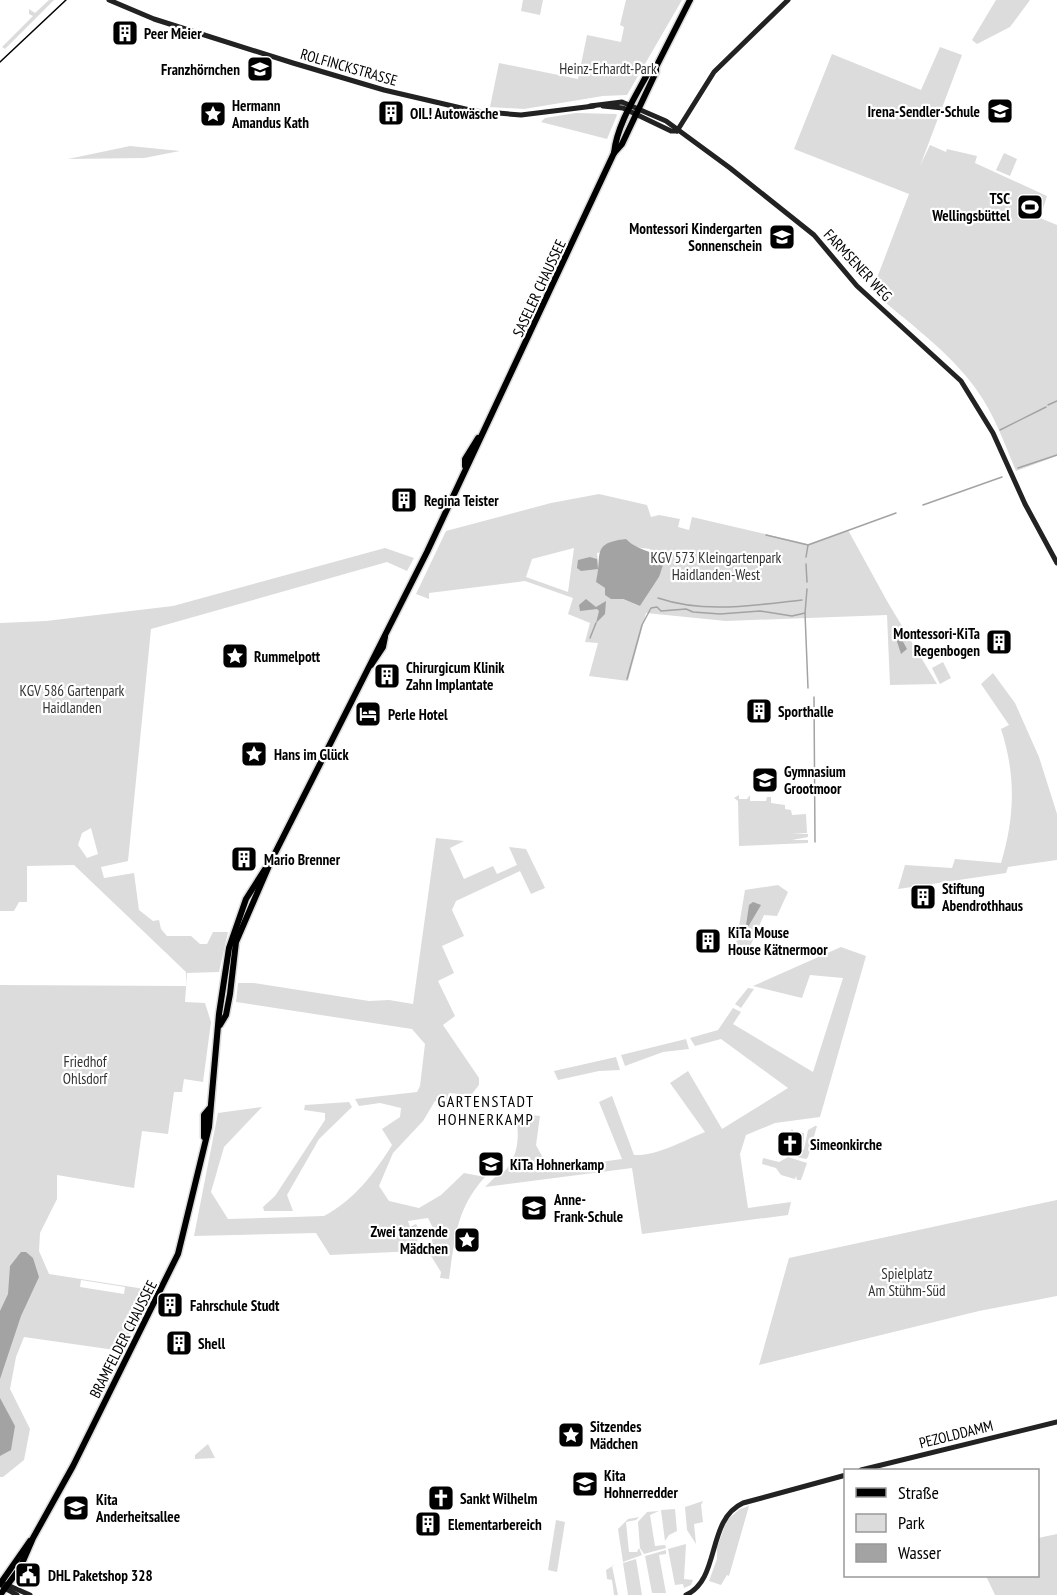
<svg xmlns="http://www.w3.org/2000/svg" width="1057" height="1595" viewBox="0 0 1057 1595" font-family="'PT Sans Narrow',sans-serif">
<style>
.green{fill:#dcdcdc;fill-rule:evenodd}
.water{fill:#a3a3a3}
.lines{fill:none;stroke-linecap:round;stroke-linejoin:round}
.stream{stroke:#a3a3a3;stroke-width:1.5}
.primary-casing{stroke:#dbdbdb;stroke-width:9}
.secondary{stroke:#222;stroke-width:5}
.primary{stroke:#000;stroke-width:6}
.tram{stroke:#000;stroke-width:1.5}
.labels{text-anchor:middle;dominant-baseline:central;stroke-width:4.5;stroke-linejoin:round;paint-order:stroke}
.poi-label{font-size:15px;font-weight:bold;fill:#000;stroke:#fff;text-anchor:start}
.street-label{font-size:15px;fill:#000;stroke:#fff}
.park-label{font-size:15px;fill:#333;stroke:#fff}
.neighbourhood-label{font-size:16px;letter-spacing:1.5px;fill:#000;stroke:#fff}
</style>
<rect width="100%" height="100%" fill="#fff"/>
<g class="green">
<polygon points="49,0 54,0 5,49 2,47 33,16 29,14 29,9 35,13"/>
<polygon points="523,0 543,0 540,15 521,11"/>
<polygon points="626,0 682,0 627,95 603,96 524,109 490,107 499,63 578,79 587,35 621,42 624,27 620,25"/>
<polygon points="996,0 1030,0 1010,27 977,44 972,40"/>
<path d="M 940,47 L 962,55 L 920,166 L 930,145 L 946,152 L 947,149 L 977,156 L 975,163 L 1047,196 L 1040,218 L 1057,225 L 1057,456 L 1016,471 C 1004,442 994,414 976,389 C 948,350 907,322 872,291 L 909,194 L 794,149 L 832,54 L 921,90 Z"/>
<polygon points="576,113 616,114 617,115 607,139 541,122 545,118"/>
<polygon points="130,146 180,151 144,158 68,159"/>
<polygon points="1004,153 1017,159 1010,176 996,170"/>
<path d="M 599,494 L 647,505 L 651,517 L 659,515 L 680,519 L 678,527 L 689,530 L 692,517 L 808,544 L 848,530 L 887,601 L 937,684 L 890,685 L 887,615 L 726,621 L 646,613 L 628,681 L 589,676 L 598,643 L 585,642 L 590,623 L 568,614 L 573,598 L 525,581 L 429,593 L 429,599 L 416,594 L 446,531 L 551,503 ZM 634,547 L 650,549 L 656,557 L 659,577 L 640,606 L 620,598 L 611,599 L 605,588 L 596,582 L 599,571 L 597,553 ZM 574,548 L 568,592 L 526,577 L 532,559 Z"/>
<path d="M 385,548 L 414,558 L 407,571 L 387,562 L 151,629 L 128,861 L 101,867 L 104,878 L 134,873 L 139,910 L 153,921 L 159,920 L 161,929 L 167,936 L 191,936 L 200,944 L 207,944 L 213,932 L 228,932 L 219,972 L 187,973 L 185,1002 L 205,1003 L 211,1022 L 203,1082 L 184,1079 L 182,1092 L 174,1092 L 168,1134 L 142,1131 L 134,1188 L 57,1175 L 57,1199 L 40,1233 L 39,1251 L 49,1274 L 151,1290 L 122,1351 L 24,1337 L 16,1357 L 10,1389 L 30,1429 L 24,1460 L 3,1477 L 0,1477 L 0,985 L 186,986 L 186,972 L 74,865 L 27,866 L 27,902 L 19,902 L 14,911 L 0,911 L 0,623 L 46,621 L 173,606 ZM 91,828 L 98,854 L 87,858 L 78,845 L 82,833 ZM 81,1280 L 125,1287 L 124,1294 L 80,1287 Z"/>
<polygon points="943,662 951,678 940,684 932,668"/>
<path d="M 993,673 L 1015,703 L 1039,757 L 1057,814 L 1057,860 L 1008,867 L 1006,873 L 898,889 L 905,865 L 952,868 L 955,859 L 1001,863 C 1015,817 1016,775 1001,729 L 1009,725 L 981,684 Z"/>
<polygon points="739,795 739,799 747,799 750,795 750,801 766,801 767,797 771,797 771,803 785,805 785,809 791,810 792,815 806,814 807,833 792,834 808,834 808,837 792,840 808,840 808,843 739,846 738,801 734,798"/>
<path d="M 436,838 L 464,841 L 450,848 L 464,879 L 493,866 L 497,874 L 517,865 L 509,847 L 526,849 L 545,888 L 531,894 L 520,871 L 456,901 L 452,910 L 464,936 L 442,946 L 454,973 L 438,981 L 455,1016 L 443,1025 L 479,1078 L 479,1085 L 471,1095 L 449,1093 L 446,1104 L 435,1101 L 423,1121 L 393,1153 L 379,1186 L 389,1201 L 419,1208 L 441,1195 L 464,1173 L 485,1177 C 456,1209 455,1238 449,1279 L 440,1278 L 441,1272 L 431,1256 L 433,1228 L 428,1218 L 408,1221 L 410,1227 L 416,1224 L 419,1229 L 416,1251 L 330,1255 L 316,1233 L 194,1236 L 218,1113 L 262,1107 L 224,1147 L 211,1192 L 228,1219 L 324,1216 C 354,1200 374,1174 392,1145 L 382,1129 L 400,1117 L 401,1108 L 380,1103 L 359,1106 L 355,1099 L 417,1092 L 420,1086 L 425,1044 L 412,1029 L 236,1002 L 238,983 L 254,983 L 369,1001 L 389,1000 L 413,1004 Z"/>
<polygon points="778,885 788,892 777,916 764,915 748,951 736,944 745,890"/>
<path d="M 841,947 L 866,956 L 820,1117 L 775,1123 L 746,1135 L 740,1154 L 748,1208 L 791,1202 L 788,1215 L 642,1234 L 632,1168 L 485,1187 L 498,1174 L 503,1173 C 520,1155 519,1136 516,1113 L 540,1116 L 536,1145 L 549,1169 L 622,1159 L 599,1102 L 612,1096 L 634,1155 C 657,1156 683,1141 705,1132 L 670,1083 L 688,1071 L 722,1129 L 788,1088 L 721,1039 L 695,1046 L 690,1038 L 718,1030 L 733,1008 L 741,1012 L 733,1024 L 813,1072 L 843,978 L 810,975 L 802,998 L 753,986 Z"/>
<polygon points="748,988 754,989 741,1008 735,1004"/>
<polygon points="686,1039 689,1049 663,1052 625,1066 621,1055"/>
<polygon points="616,1057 620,1070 599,1071 558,1080 554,1071"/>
<polygon points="349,1102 352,1107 319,1139 287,1195 293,1211 264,1211 263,1207 275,1196 325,1120 325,1113 304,1110 305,1105"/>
<polygon points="815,1126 817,1126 808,1157 806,1159 797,1157 804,1149 808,1130"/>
<polygon points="792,1129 794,1132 804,1133 803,1149 796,1156 786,1151 787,1149 798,1152 801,1146 797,1136 787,1137"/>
<polygon points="788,1157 807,1163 801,1180 797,1180 796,1176 795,1179 781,1175 776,1168 762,1164 763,1158 779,1162"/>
<polygon points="1057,1200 1057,1296 979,1311 759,1365 789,1258"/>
<polygon points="208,1444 215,1458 195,1459 195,1455"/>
<polygon points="703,1501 701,1505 703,1522 694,1524 696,1544 687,1530 685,1507"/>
<polygon points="749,1506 729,1576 727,1575 721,1585 709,1581 717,1559 717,1547 727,1520 740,1509"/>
<polygon points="675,1509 677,1531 669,1535 665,1541 661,1510"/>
<polygon points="659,1511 650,1515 655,1546 665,1545 666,1548 644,1554 640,1548 638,1522 647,1512"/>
<polygon points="639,1517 636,1520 626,1522 629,1552 637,1552 639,1548 642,1555 623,1562 618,1529 628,1519"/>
<polygon points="556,1520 565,1522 557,1572 548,1570"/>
<polygon points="1057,1534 1057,1595 995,1595 986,1576 1038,1576 1038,1538"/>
<polygon points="686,1544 684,1579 693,1580 691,1585 684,1588 683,1584 675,1585 668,1549"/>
<polygon points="666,1550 666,1554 659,1555 666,1593 652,1593 645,1556"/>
<polygon points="636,1559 642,1595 628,1595 623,1563"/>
<polygon points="616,1564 612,1566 618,1595 614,1595 612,1580 607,1579 606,1570"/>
</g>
<g class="water">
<path d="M 626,539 C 639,552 650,548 664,562 L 659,577 L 640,606 L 623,599 L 611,599 L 605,595 L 605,588 L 596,582 C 603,555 590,543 626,539 Z"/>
<polygon points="590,557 597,559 598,569 581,571 577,568 578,560"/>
<polygon points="586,599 596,607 606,601 605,614 596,623 599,611 597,609 580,611 579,605"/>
<polygon points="895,627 907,649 901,654 893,629"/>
<polygon points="753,902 761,905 745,932 749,905"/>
<polygon points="21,1252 26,1252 33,1258 39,1277 21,1316 0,1379 0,1311 8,1294 10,1266"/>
<polygon points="0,1398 15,1426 11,1450 0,1456"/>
</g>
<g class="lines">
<g class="stream">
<polyline points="1048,405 1057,401"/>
<polyline points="1000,430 1046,407"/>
<polyline points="1018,468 1057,455"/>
<polyline points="923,505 1002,477"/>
<polyline points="766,535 808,545"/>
<polyline points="806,557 808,545 896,513"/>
<polyline points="806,564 807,582"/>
<polyline points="807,589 805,613 808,688"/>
<path d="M 658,598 C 705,614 754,605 802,600"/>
<polyline points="590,638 596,623"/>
<polyline points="627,679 642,625 651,608 657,607 661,611 686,609 693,612 720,614 760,611 792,616 805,613"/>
<polyline points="814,697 815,842"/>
</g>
<defs>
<g id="primary">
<path d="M 614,153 C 617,124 637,94 650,69 L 656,67"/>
<polyline points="465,466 465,459 478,438"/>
<polyline points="371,665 383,647 385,637"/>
<polyline points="220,1025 226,1015 230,994 236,942 271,861 427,552 614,153 622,144 656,72 656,67 690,0"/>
<polyline points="204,1137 204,1115 209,1109"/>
<polyline points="0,1584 30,1541"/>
<polyline points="0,1595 20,1568 33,1538 73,1466 178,1254 209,1127 219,1014 229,948 246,899 267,866"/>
</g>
</defs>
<use href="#primary" class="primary-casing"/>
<g class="secondary">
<polyline points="109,0 154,19 293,63 384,90 474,111 521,115 594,106"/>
<polyline points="590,106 622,102 666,121 730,168 814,235 857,286 961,381 993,433 1025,504 1057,563"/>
<polyline points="603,106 623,108 671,131 677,131"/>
<polyline points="677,131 714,72 788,0"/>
<polyline points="861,1470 1057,1422"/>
<polyline points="5,1584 30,1595"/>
<polyline points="3,1587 17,1595"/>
<path d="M 686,1595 C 721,1579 706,1520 743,1503 L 846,1475"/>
</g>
<use href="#primary" class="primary"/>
<polyline class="tram" points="0,62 66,0"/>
</g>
<defs>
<symbol id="building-square" viewBox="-11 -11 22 22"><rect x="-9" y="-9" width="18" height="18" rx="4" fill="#000" stroke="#fff"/><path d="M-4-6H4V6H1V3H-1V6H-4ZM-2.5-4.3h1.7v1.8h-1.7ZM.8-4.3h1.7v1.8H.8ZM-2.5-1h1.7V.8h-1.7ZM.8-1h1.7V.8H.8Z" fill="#fff"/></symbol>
<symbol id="school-square" viewBox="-11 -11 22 22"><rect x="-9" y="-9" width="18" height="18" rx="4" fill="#000" stroke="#fff"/><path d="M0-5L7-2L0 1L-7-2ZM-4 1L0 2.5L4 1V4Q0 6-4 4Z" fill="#fff"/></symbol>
<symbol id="sight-square" viewBox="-11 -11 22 22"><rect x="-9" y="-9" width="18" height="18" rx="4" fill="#000" stroke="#fff"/><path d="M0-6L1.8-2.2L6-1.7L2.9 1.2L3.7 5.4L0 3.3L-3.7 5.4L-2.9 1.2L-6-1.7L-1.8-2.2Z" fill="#fff"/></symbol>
<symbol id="stadium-square" viewBox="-11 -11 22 22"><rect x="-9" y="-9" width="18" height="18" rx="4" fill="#000" stroke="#fff"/><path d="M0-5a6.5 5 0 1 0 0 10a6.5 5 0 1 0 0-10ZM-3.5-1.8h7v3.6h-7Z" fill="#fff"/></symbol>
<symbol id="hotel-square" viewBox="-11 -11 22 22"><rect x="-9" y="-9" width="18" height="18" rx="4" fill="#000" stroke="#fff"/><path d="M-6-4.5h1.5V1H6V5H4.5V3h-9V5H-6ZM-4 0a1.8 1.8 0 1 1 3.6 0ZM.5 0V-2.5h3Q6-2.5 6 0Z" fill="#fff"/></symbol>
<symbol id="church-square" viewBox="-11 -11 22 22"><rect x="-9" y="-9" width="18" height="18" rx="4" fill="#000" stroke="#fff"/><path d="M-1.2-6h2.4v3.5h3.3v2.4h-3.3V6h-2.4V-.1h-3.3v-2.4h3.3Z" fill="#fff"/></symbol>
<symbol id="civic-square" viewBox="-11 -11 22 22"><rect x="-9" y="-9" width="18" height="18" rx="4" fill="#000" stroke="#fff"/><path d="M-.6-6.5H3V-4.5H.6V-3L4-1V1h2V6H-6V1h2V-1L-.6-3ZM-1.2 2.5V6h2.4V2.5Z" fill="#fff"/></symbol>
</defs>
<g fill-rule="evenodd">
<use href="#building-square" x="110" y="18" width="30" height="30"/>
<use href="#school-square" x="245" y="54" width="30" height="30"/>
<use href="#school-square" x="985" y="96" width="30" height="30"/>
<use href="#building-square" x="376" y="98" width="30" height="30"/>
<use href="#sight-square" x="198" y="99" width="30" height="30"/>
<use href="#stadium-square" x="1015" y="192" width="30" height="30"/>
<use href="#school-square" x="767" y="222" width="30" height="30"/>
<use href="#building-square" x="389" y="485" width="30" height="30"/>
<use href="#building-square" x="984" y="627" width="30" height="30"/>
<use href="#sight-square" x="220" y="641" width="30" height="30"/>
<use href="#building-square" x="372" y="661" width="30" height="30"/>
<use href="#building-square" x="744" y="696" width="30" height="30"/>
<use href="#hotel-square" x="353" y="699" width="30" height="30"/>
<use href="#sight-square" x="239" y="739" width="30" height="30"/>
<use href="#school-square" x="750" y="765" width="30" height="30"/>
<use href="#building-square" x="229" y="844" width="30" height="30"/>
<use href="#building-square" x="908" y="882" width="30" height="30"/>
<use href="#building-square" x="693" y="926" width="30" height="30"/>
<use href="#church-square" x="775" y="1129" width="30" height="30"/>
<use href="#school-square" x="476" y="1149" width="30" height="30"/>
<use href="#school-square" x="519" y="1193" width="30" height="30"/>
<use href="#sight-square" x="452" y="1225" width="30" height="30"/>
<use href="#building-square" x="155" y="1290" width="30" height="30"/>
<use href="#building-square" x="164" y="1328" width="30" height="30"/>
<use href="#sight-square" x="556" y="1420" width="30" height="30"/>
<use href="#school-square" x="570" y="1469" width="30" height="30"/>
<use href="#church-square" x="426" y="1483" width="30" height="30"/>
<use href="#school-square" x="61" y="1493" width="30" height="30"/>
<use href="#building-square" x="413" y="1509" width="30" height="30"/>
<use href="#civic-square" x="13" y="1560" width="30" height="30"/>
</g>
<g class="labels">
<g class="poi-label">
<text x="144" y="33">Peer Meier</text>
<text x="240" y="69" text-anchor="end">Franzhörnchen</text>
<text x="232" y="105">Hermann<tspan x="232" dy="17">Amandus Kath</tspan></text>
<text x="980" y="111" text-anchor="end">Irena-Sendler-Schule</text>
<text x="410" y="113">OIL! Autowäsche</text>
<text x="1010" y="198" text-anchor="end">TSC<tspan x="1010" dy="17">Wellingsbüttel</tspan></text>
<text x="762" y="228" text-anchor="end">Montessori Kindergarten<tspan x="762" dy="17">Sonnenschein</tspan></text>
<text x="424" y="500">Regina Teister</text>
<text x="980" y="633" text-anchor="end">Montessori-KiTa<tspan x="980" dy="17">Regenbogen</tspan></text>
<text x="254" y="656">Rummelpott</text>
<text x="406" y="667">Chirurgicum Klinik<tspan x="406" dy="17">Zahn Implantate</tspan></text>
<text x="778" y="711">Sporthalle</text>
<text x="388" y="714">Perle Hotel</text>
<text x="274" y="754">Hans im Glück</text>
<text x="784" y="771">Gymnasium<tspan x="784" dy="17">Grootmoor</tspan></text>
<text x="264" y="859">Mario Brenner</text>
<text x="942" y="888">Stiftung<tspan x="942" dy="17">Abendrothhaus</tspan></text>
<text x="728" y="932">KiTa Mouse<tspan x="728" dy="17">House Kätnermoor</tspan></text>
<text x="810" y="1144">Simeonkirche</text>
<text x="510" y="1164">KiTa Hohnerkamp</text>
<text x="554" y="1199">Anne-<tspan x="554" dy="17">Frank-Schule</tspan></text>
<text x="448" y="1231" text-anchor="end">Zwei tanzende<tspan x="448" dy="17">Mädchen</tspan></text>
<text x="190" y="1305">Fahrschule Studt</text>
<text x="198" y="1343">Shell</text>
<text x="590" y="1426">Sitzendes<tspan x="590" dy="17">Mädchen</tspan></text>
<text x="604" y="1475">Kita<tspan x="604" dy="17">Hohnerredder</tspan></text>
<text x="460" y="1498">Sankt Wilhelm</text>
<text x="96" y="1499">Kita<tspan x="96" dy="17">Anderheitsallee</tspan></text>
<text x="448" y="1524">Elementarbereich</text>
<text x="48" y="1575">DHL Paketshop 328</text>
</g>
<g class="street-label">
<text transform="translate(349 67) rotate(16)">ROLFINCKSTRASSE</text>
<text transform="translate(858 265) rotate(47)">FARMSENER WEG</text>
<text transform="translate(539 288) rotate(-65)">SASELER CHAUSSEE</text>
<text transform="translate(123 1339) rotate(-63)">BRAMFELDER CHAUSSEE</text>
<text transform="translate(956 1434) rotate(-14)">PEZOLDDAMM</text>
</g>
<g class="park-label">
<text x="608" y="68">Heinz-Erhardt-Park</text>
<text x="716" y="557">KGV 573 Kleingartenpark<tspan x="716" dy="17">Haidlanden-West</tspan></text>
<text x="72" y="690">KGV 586 Gartenpark<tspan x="72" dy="17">Haidlanden</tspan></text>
<text x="85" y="1061">Friedhof<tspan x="85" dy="17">Ohlsdorf</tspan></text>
<text x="907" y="1273">Spielplatz<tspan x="907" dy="17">Am Stühm-Süd</tspan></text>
</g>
<g class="neighbourhood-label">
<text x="486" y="1101">GARTENSTADT<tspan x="486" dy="18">HOHNERKAMP</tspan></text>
</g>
</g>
<rect x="844" y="1469" width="195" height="108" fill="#ffffff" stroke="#999999" stroke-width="1.5"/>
<rect x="856" y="1488" width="30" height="9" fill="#000000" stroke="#999999" stroke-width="1.5"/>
<text x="898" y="1499" font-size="18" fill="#000000">Straße</text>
<rect x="856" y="1514" width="30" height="18" fill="#dcdcdc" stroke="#999999" stroke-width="1.5"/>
<text x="898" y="1529" font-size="18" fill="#000000">Park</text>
<rect x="856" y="1544" width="30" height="18" fill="#a3a3a3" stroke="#999999" stroke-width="1.5"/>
<text x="898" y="1559" font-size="18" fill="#000000">Wasser</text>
</svg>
